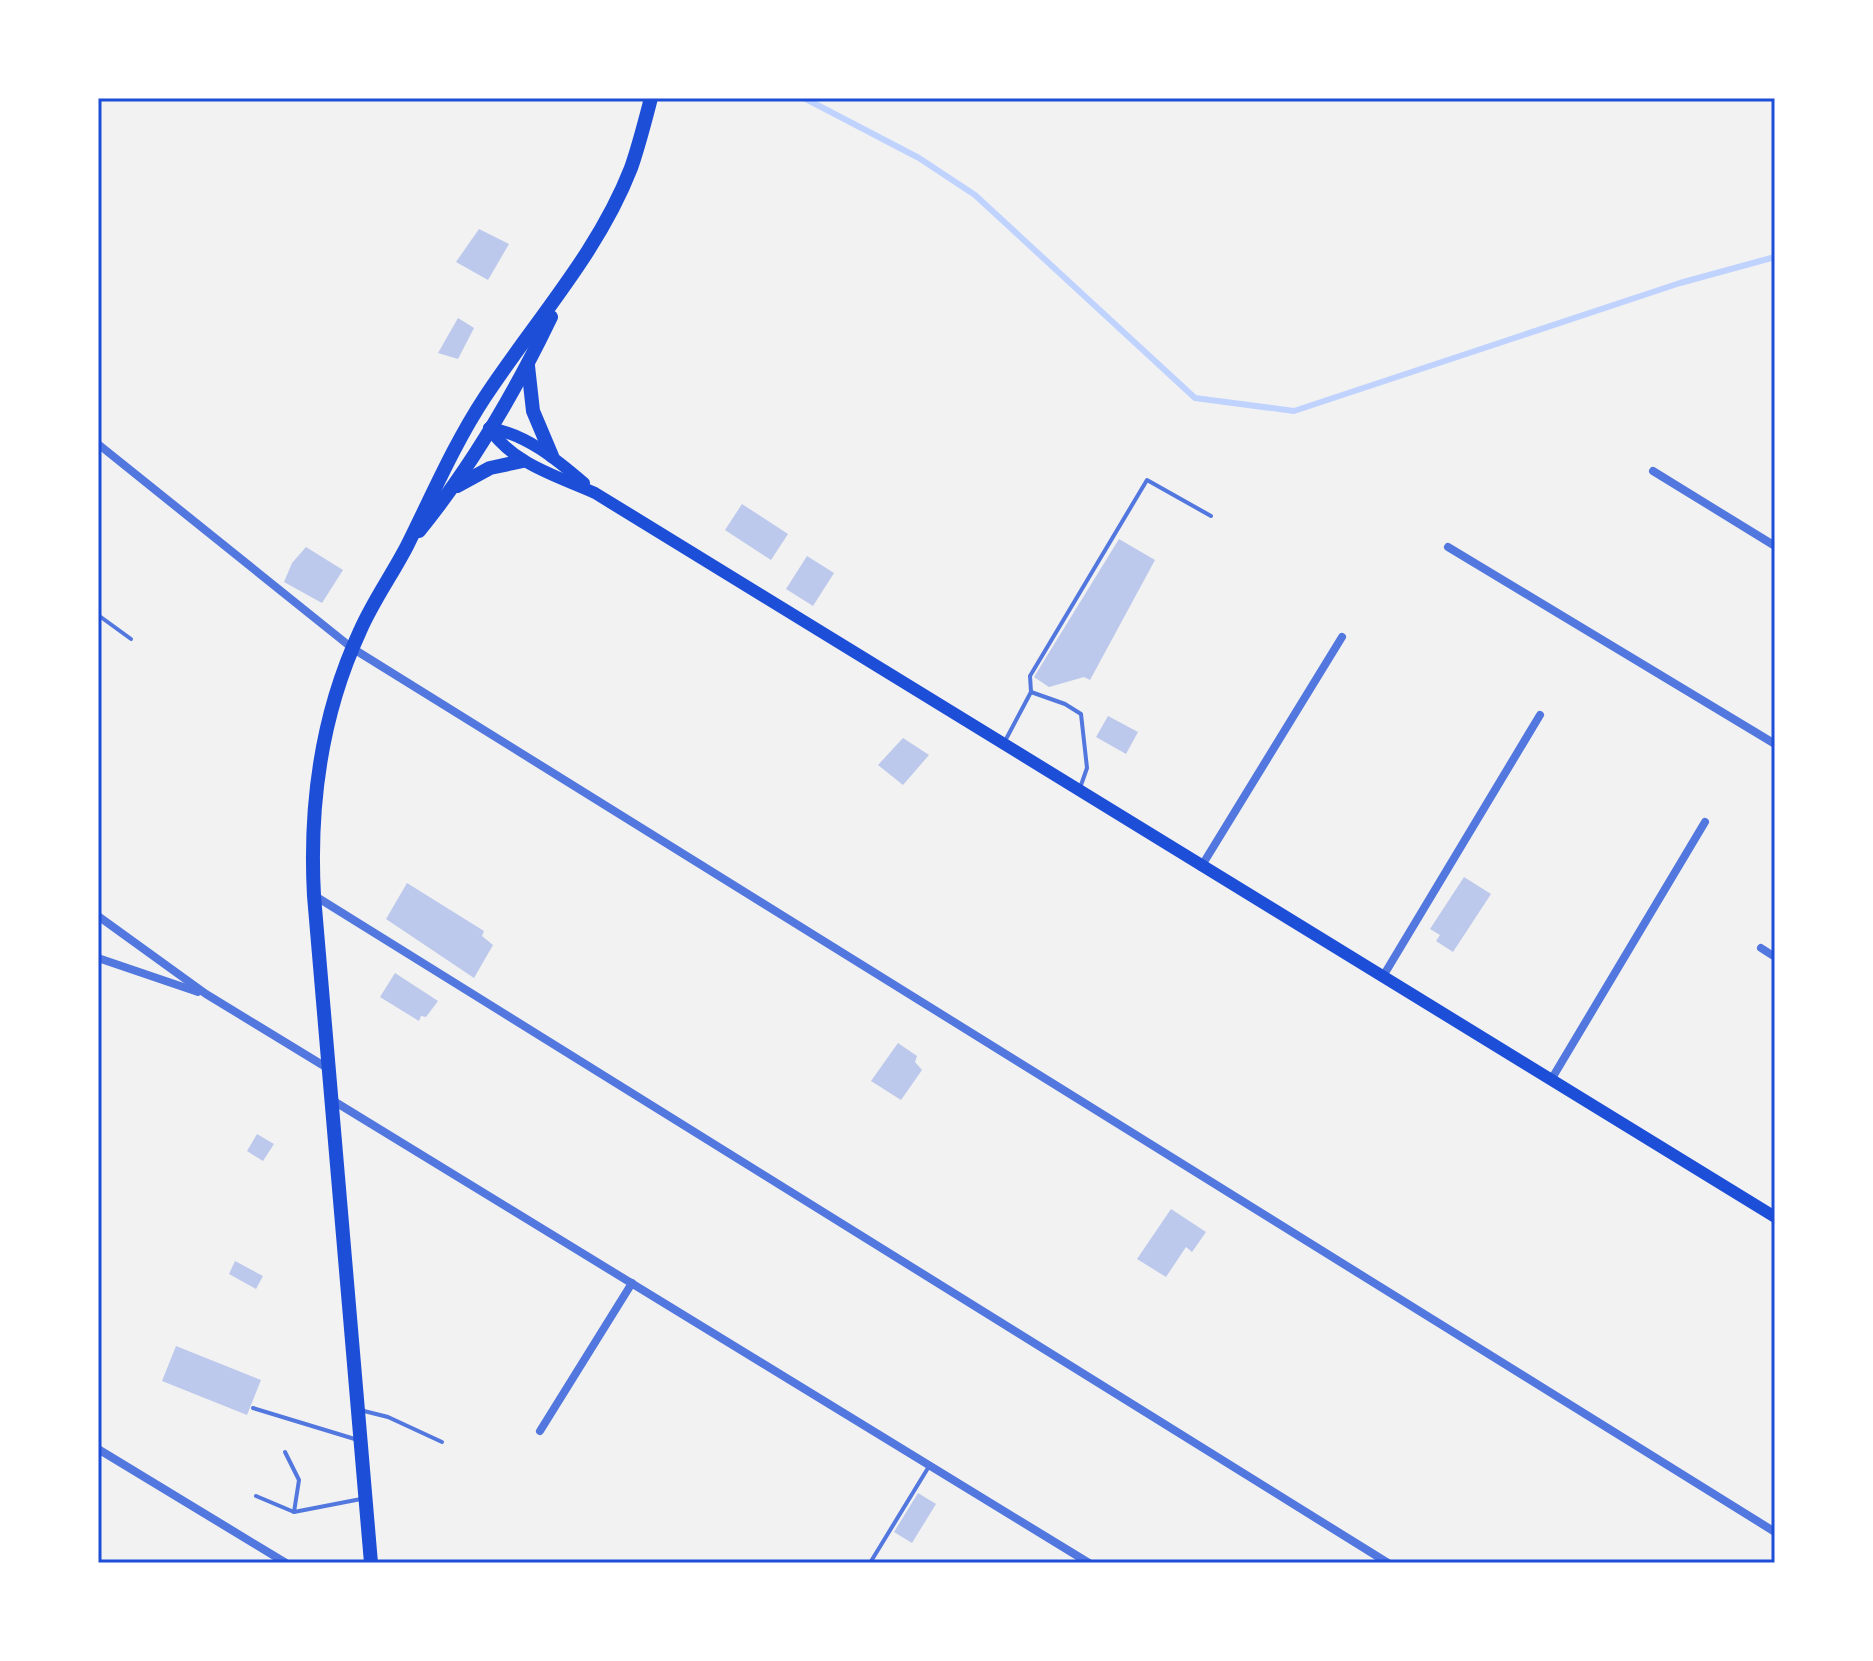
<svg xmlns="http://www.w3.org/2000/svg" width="1873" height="1661" viewBox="0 0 1873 1661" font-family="Roboto,sans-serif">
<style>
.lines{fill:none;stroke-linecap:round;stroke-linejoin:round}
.stream{stroke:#bfd3fe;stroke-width:6}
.building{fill:#bdc9ec}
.service{stroke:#5277de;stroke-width:4}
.minor{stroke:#5277de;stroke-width:8}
.secondary{stroke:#1d4ed8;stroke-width:12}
.primary{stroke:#1d4ed8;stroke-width:14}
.neatline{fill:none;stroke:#1d4ed8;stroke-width:3}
</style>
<rect width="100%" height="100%" fill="#f2f2f2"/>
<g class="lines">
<polyline class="stream" points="804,98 919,158 975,195 1195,398 1294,411 1680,283 1775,257"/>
</g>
<g class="building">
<polygon points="479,229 509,244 488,280 456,262"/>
<polygon points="458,318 474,328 458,359 438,353"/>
<polygon points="742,504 788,534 771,560 725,530"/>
<polygon points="1119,539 1155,560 1090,680 1084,677 1049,687 1034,677"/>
<polygon points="306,547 343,570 322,603 284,582 292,563"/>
<polygon points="807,556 834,573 813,606 786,589"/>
<polygon points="1108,716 1138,732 1126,754 1096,737"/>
<polygon points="903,738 929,755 903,785 878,765"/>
<polygon points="1464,877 1491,894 1453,952 1436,941 1440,935 1430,929"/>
<polygon points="407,883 484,931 482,936 493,945 474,978 386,919"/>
<polygon points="395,973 438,1001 426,1017 421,1016 419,1021 380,997"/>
<polygon points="898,1043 917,1056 915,1062 922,1070 901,1100 871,1081"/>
<polygon points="257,1134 274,1144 263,1161 247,1151"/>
<polygon points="1171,1209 1206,1232 1192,1252 1186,1247 1166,1277 1137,1259"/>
<polygon points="235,1261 263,1276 256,1289 229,1274"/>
<polygon points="176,1346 261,1380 247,1415 162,1381"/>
<polygon points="918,1493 936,1504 912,1543 894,1532"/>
</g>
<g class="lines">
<g class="service">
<polyline points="98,615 131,639"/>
<polyline points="1031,692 1030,676 1147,480 1211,516"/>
<polyline points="1004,743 1031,692 1065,704 1081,714 1087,768 1080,788"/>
<polyline points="253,1408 358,1440"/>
<polyline points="360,1410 388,1417 442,1442"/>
<polyline points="285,1452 299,1480 294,1512"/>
<polyline points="256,1496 294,1512 361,1499"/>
<polyline points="870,1563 928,1468"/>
</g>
<g class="minor">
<polyline points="98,444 352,648 1775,1532"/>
<polyline points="1653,471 1775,546"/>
<polyline points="1448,547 1775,744"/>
<polyline points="1201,867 1342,637"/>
<polyline points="315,896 1388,1563"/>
<polyline points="98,916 206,994 329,1069"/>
<polyline points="1761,948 1775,957"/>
<polyline points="98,958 198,992"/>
<polyline points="1382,978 1540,715"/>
<polyline points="1551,1080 1705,822"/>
<polyline points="332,1100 1089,1563"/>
<polyline points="540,1431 632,1283"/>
<polyline points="98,1449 286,1563"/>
</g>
<g class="secondary">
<path d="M 489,428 C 513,464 557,476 595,493 L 1775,1217"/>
<path d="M 489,428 C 526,434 556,459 584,483"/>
</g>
<g class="primary">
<polyline points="528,366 533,411 552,456"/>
<polyline points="457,486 490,468 523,461"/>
<path d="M 419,531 C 472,466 515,392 551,317"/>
<path d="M 371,1563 L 314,896 C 309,804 321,715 360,631 C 373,601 392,575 407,546 C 432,496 454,444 485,397 C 535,321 598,253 631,168 C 639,145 645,121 651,98"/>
</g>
</g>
<rect width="1873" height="1661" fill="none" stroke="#ffffff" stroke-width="200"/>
<rect x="100" y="100" width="1673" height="1461" class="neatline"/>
</svg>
